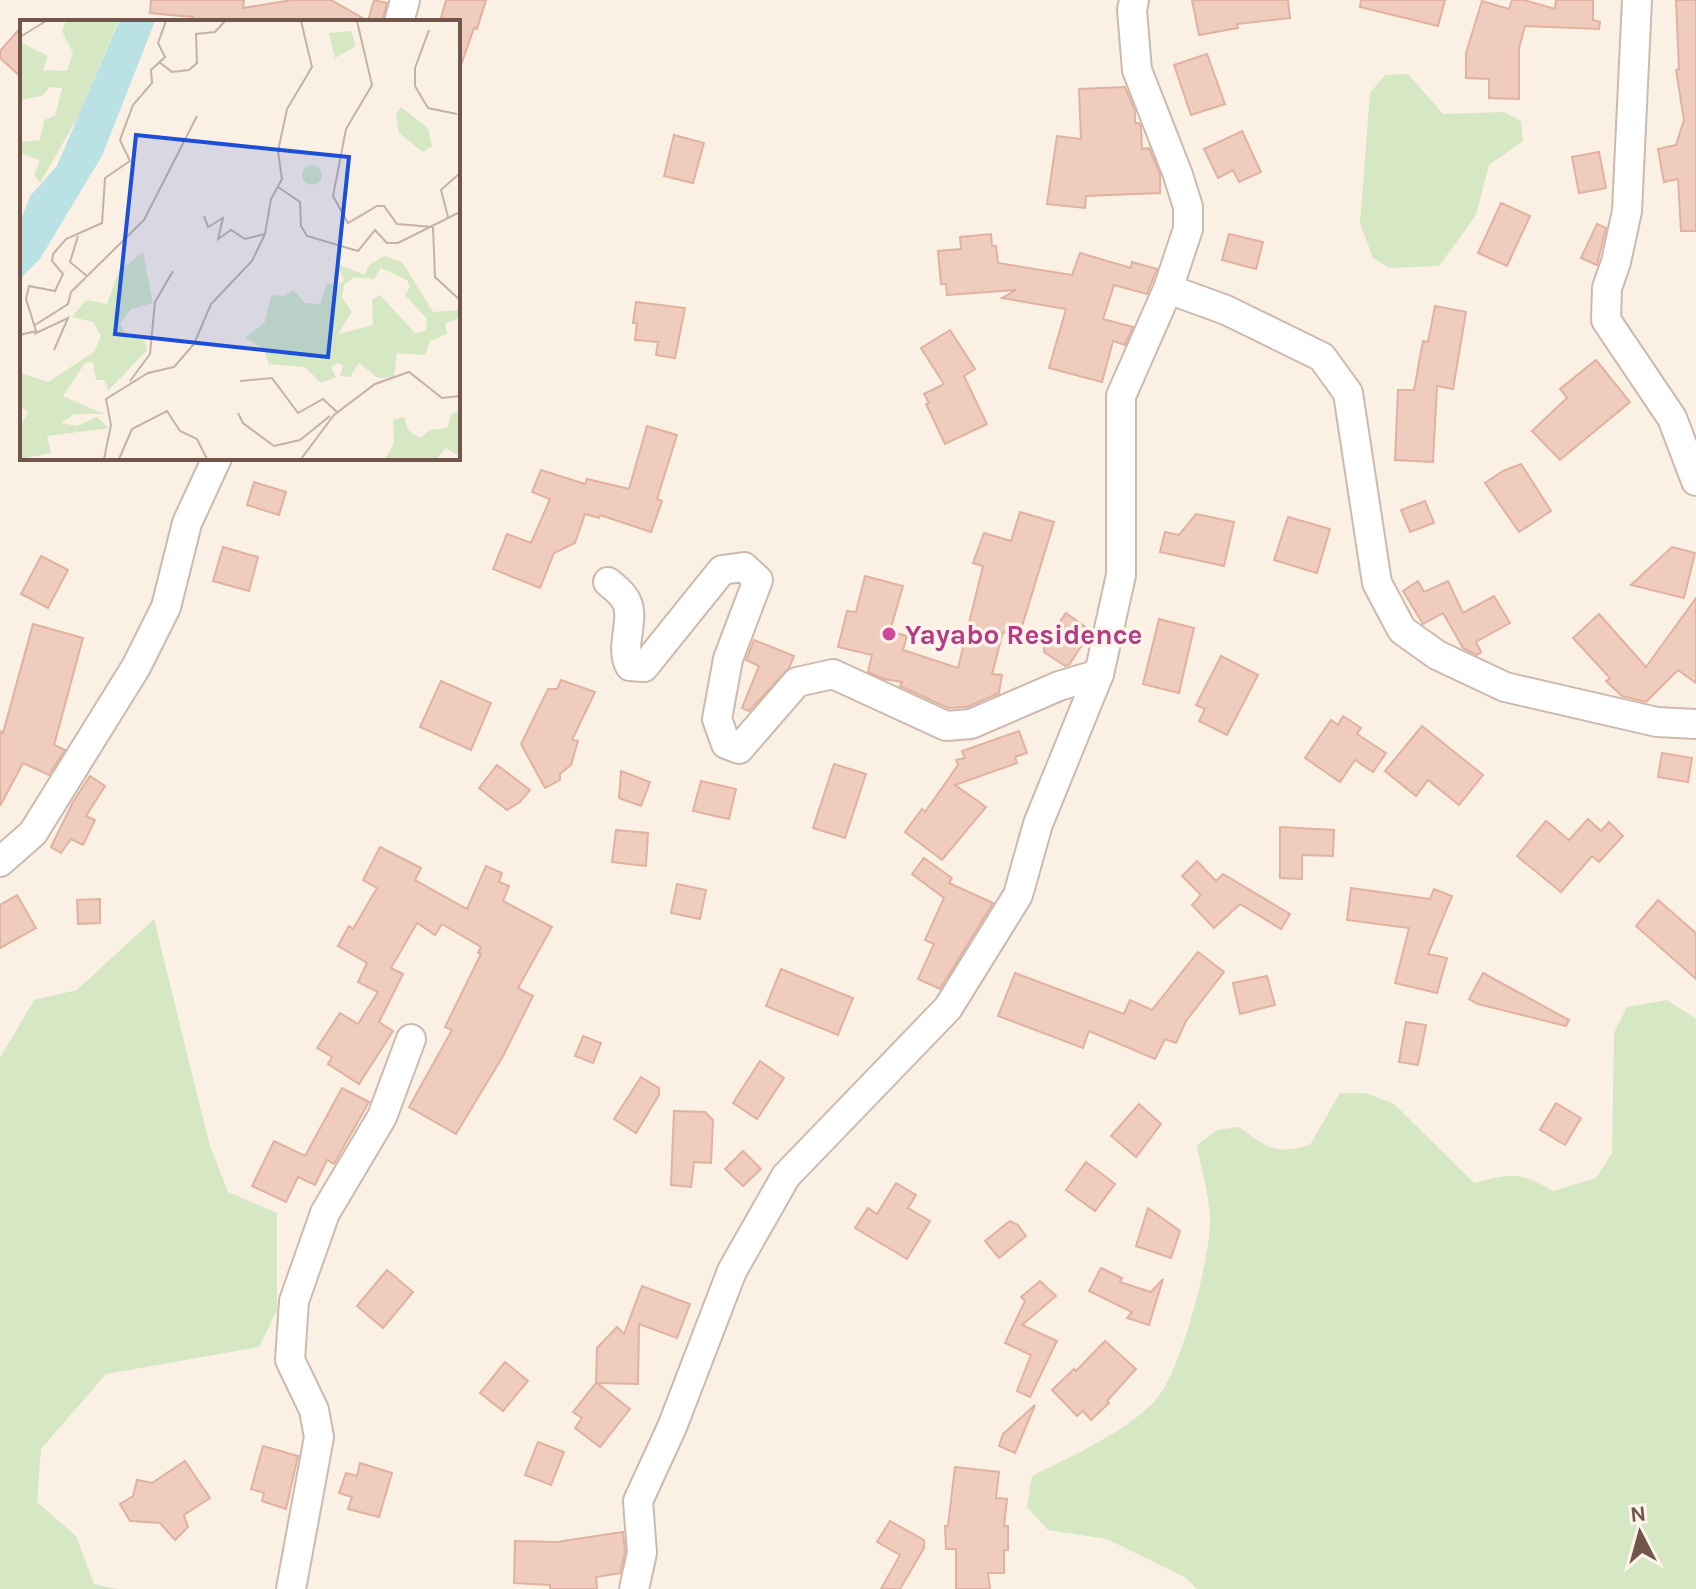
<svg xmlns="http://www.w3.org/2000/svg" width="1696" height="1589" viewBox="0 0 1696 1589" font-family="Karla,sans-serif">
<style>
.green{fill:#d5e7c3}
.building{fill:#efccbd;stroke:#e0b29f;stroke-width:2}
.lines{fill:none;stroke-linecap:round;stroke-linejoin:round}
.minor-casing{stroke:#ceb9ae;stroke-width:32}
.minor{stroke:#fff;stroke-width:28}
.hotel-dot{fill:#d1479c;stroke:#fef4ea;stroke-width:3}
.labels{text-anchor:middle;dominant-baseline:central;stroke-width:7;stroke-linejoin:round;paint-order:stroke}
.hotel-label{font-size:28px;font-weight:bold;fill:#b23c85;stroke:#fef4ea;text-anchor:start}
.inset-road{fill:none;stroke:#c4b2a7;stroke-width:2}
.view{fill:#1d4ed8;fill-opacity:0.15;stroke:#1d4ed8;stroke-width:4}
.inset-edge{fill:none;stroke:#72554b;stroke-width:4}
</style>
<rect width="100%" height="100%" fill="#fbf0e4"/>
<g class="green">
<polygon points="1408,74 1443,114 1504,112 1521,121 1523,141 1489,165 1476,215 1439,266 1389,268 1373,258 1360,223 1370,93 1385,75"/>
<polygon points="154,919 209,1143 228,1192 277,1213 277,1310 259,1347 106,1374 41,1449 37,1502 76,1536 94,1584 117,1589 0,1589 0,1058 34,1000 77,990"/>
<path d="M 1667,1000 L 1696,1019 L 1696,1589 L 1197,1589 L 1186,1578 L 1107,1539 L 1048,1530 L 1027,1507 L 1032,1476 C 1073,1455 1119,1436 1153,1403 C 1180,1377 1209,1262 1210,1224 C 1211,1201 1201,1169 1197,1145 L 1217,1130 L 1239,1127 C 1267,1148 1275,1155 1310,1145 L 1340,1093 L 1366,1093 L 1394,1104 L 1474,1183 C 1513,1173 1517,1171 1553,1191 L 1596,1178 L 1612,1153 L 1614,1033 L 1627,1007 Z"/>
</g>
<g class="building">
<polygon points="151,0 244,0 243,8 292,0 331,0 368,21 374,0 387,3 382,22 193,22 193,17 150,13"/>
<polygon points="446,0 486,0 477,29 474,28 461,65 458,64 458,22 441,18"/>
<polygon points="1192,0 1288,0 1290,18 1237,24 1238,28 1199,35"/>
<polygon points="1361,0 1445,0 1438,26 1360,7"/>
<polygon points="1512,0 1524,0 1555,9 1556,0 1593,0 1593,20 1600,22 1599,29 1525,26 1519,48 1519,99 1489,98 1489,79 1466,78 1466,53 1482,1 1509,9"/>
<polygon points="1676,0 1696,0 1696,231 1681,231 1678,179 1664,182 1658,149 1676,145 1684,120 1676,70 1679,69"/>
<polygon points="22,26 22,78 0,58 0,51"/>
<polygon points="1207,54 1225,104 1191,115 1174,65"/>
<polygon points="1125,87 1135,111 1135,123 1139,123 1141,127 1142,149 1149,148 1160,174 1160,193 1086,196 1085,208 1047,204 1057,136 1081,139 1079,89"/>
<polygon points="1242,131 1261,172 1239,182 1233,170 1218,178 1204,149"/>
<polygon points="674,135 704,143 693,183 664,176"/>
<polygon points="1599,152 1606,188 1579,193 1572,157"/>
<polygon points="1501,203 1530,216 1507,266 1478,253"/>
<polygon points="1597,224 1606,228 1597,265 1581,258"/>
<polygon points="991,234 992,246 996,246 998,263 1072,275 1080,253 1131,268 1132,262 1157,269 1147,294 1114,285 1103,319 1133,327 1125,345 1113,341 1102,382 1049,368 1066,309 1002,298 1016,290 947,295 946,284 941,284 938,251 961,249 960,237"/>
<polygon points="1229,234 1263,242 1256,269 1222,260"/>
<polygon points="636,302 685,308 675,358 656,355 658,342 635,340 637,323 633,323"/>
<polygon points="1435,306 1466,312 1453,389 1437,386 1433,462 1395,460 1398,390 1414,390 1423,341 1428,342"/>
<polygon points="950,330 975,369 964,376 987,424 945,444 926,404 929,403 924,394 944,384 921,348"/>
<polygon points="1596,360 1630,402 1560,460 1532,431 1567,398 1560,389"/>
<polygon points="647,426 677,435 657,499 662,501 651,532 600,515 599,518 585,514 575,543 554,553 540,588 493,569 507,534 531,543 550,499 532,492 541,470 585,484 587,479 629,489"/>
<polygon points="1521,464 1551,511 1519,532 1485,483 1503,471"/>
<polygon points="254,482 286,492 279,515 247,505"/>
<polygon points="1425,501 1434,523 1410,532 1401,510"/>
<polygon points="1020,512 1054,522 1019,636 1003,632 992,674 1002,675 999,693 967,707 948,708 900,686 902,682 884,679 868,672 872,655 838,647 847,611 856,612 865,576 903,586 890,631 907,636 903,650 958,668 983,566 973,563 984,533 1011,541"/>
<polygon points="1196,514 1234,522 1224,566 1160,552 1165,532 1179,535"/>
<polygon points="1288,517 1330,529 1317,573 1274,560"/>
<polygon points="223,547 258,557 249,591 213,581"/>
<polygon points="1672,547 1695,553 1684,598 1631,585"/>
<polygon points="41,556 68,570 48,608 21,594"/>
<polygon points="1418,581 1424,592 1448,581 1463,613 1494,596 1510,623 1476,642 1481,652 1477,655 1463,648 1443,613 1423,624 1403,591"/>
<polygon points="1696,598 1696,683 1678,670 1646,702 1622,696 1606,681 1610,678 1573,638 1599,614 1646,667"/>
<polygon points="1066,613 1091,631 1069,665 1065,666 1044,652 1044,645"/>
<polygon points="1159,619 1194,628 1179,693 1143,684"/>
<polygon points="33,624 83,638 54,745 65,750 49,775 23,763 0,806 0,731 3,733"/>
<polygon points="754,640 794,656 789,668 749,711 742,708 759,666 746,660"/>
<polygon points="1221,656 1258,675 1227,735 1199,721 1205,709 1196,705"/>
<polygon points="561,680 595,692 572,740 578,741 571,765 560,774 560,780 545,788 521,744 548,689 557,689"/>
<polygon points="441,681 491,703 471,750 420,727"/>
<polygon points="1343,716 1361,728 1357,734 1386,753 1373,772 1355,760 1340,782 1305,758 1331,720 1338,725"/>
<polygon points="1422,726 1483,775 1459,805 1428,780 1416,796 1385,771"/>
<polygon points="1019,731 1027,753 1015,757 1017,763 955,785 986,807 942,860 905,832 922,809 925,812 958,765 956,760 965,758 962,751"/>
<polygon points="1662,753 1692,758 1688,782 1658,777"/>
<polygon points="834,764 866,774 845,838 813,828"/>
<polygon points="497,765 530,790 520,802 507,810 479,788"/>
<polygon points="621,771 650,782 641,806 619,798"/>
<polygon points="90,776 105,786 86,816 95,820 83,845 71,839 61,853 51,847 73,802"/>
<polygon points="701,781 736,789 729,819 693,811"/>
<polygon points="1588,819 1601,831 1609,822 1623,836 1599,862 1592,856 1561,892 1517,856 1546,821 1569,840"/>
<polygon points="1280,827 1334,830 1333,856 1302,855 1302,879 1280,878"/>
<polygon points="616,830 648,833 646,866 612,862"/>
<polygon points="380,847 421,868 415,880 467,909 486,866 502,873 499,882 509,886 503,901 552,927 518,988 533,996 503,1056 456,1134 409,1107 452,1030 445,1027 481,954 478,953 481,947 442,924 435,935 417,923 391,968 403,974 379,1022 393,1031 359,1084 328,1064 332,1057 317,1048 340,1013 358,1024 378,992 358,982 367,963 338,946 349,926 353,929 377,888 363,880"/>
<polygon points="924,858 952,878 949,883 993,903 940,989 918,979 934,944 925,940 944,898 912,874"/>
<polygon points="1197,861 1216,881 1223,874 1290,914 1281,929 1240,904 1214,928 1192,905 1201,895 1182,876"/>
<polygon points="677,884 706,890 700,919 671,913"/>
<polygon points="1351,888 1430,899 1434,889 1452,896 1428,954 1447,958 1437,993 1395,983 1409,928 1347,920"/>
<polygon points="17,895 36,928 0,948 0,905"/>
<polygon points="100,899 100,923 78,924 77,900"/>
<polygon points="1658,900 1696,933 1696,979 1636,926"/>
<polygon points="1198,952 1224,972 1186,1021 1176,1043 1165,1039 1155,1059 1089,1031 1083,1048 998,1016 1015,973 1124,1014 1130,1000 1152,1010"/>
<polygon points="781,969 853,998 838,1035 766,1006"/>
<polygon points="1483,973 1569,1020 1566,1026 1478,1004 1469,999"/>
<polygon points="1267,976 1275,1005 1240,1014 1233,983"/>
<polygon points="1406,1022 1426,1025 1418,1065 1399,1062"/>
<polygon points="583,1036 601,1043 593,1063 575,1056"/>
<polygon points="760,1061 784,1078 757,1119 733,1103"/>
<polygon points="641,1077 659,1088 659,1095 636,1133 614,1119"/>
<polygon points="342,1088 369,1102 334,1164 327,1160 315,1185 298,1177 286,1202 252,1186 274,1141 305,1156"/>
<polygon points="1556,1103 1581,1118 1565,1145 1540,1130"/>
<polygon points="1139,1104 1161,1124 1136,1157 1111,1136"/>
<polygon points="674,1111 705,1112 713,1120 711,1163 694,1162 691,1187 671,1185"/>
<polygon points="743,1151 761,1169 743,1186 725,1169"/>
<polygon points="1086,1162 1115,1184 1095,1211 1066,1190"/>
<polygon points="896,1183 916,1195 908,1208 930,1221 907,1259 855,1228 868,1208 877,1214"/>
<polygon points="1148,1208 1180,1231 1171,1258 1136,1246"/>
<polygon points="1010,1221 1018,1225 1026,1236 999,1258 985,1241"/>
<polygon points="1101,1268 1122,1278 1120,1282 1151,1292 1163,1279 1149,1325 1127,1318 1132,1312 1089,1291"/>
<polygon points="387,1270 413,1292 383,1328 357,1306"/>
<polygon points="1040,1281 1056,1296 1022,1325 1057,1341 1030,1397 1017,1391 1031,1355 1005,1343 1025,1301 1021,1297"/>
<polygon points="642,1286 690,1304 677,1338 639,1324 638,1384 597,1383 630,1409 600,1447 575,1428 582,1418 573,1412 596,1383 597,1348 617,1327 624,1334"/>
<polygon points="1105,1341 1136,1369 1107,1401 1109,1403 1091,1420 1083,1411 1077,1416 1052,1390 1074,1369 1076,1371"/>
<polygon points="505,1362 528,1381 503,1411 480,1393"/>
<polygon points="1035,1405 1015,1453 999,1446 1003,1434"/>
<polygon points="538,1442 564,1452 551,1485 525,1475"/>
<polygon points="263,1446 298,1456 286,1509 262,1501 264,1493 251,1489"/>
<polygon points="185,1461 210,1498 184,1515 188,1527 175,1540 160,1523 130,1521 120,1504 133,1496 137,1480 152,1483"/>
<polygon points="360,1463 392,1473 379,1517 348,1509 352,1497 339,1493 346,1473 357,1476"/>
<polygon points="955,1467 999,1472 996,1498 1007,1499 1004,1526 1008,1526 1008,1550 1004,1550 1004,1573 988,1573 990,1589 956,1589 956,1549 946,1549 945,1526 948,1526"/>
<polygon points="890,1521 924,1540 924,1548 900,1589 881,1589 900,1555 877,1542"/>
<polygon points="623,1532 625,1552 620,1573 596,1577 597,1589 550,1589 550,1585 514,1583 515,1541 557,1542"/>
</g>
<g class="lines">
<defs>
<g id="minor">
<polyline points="1637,0 1627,211 1616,262 1607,288 1606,320 1672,418 1696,481"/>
<polyline points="399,22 405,0"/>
<polyline points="1168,289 1226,310 1322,357 1348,393 1377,583 1402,630 1437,655 1505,687 1657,722 1696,724"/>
<path d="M 608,582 C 613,586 619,591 623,596 C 639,615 618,645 630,666 L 644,667 L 722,570 L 744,567 L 758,580 L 728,659 L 717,719 L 726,744 L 739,749 L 797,682 L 833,674 L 946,726 L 971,724 L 1059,686 L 1099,674"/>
<polyline points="0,862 33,833 136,667 166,607 187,523 217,458"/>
<polyline points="291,1589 319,1437 314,1410 290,1360 294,1301 325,1213 382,1117 411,1039"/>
<polyline points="634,1589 642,1553 638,1501 672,1427 732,1271 786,1176 948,1008 1018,895 1038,824 1099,674 1121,575 1121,396 1168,289 1188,229 1188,207 1178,175 1137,70 1132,10 1134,0"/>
</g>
</defs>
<use href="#minor" class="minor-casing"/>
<use href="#minor" class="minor"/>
</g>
<circle class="hotel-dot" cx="889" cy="634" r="8"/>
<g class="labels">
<g class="hotel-label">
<text x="905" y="634">Yayabo Residence</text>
</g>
</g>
<g transform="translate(20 20)">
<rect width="440" height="440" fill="#fbf0e4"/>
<path d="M 46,1 L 98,1 L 59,95 L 20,163 L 14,155 L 20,141 L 0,132 L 0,122 L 20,120 L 24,100 L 35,96 L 42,68 L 30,67 L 22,76 L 0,80 L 0,22 L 28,36 L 23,50 L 47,51 L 53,33 L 42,11 ZM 331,11 L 336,26 L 315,38 L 309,13 ZM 381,87 L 408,108 L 412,126 L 403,132 L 379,113 L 376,94 ZM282 155a10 10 0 1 1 20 0a10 10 0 1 1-20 0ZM 123,232 L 133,283 L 111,289 L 100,304 L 107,315 L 125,321 L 127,330 L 88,371 L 85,360 L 76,360 L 73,342 L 65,343 L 43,376 L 84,394 L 54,394 L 41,403 L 57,406 L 77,397 L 89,408 L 27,416 L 31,433 L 0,439 L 0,407 L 8,392 L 0,387 L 0,353 L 28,362 L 74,332 L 81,316 L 73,302 L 52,297 L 66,280 L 87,284 L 99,251 ZM 364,236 L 382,242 L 413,292 L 440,290 L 439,298 L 425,304 L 427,314 L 410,321 L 405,335 L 377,333 L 374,357 L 358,358 L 339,343 L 330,357 L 320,356 L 323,345 L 317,343 L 311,347 L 316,357 L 301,363 L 285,347 L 249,344 L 244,329 L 225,318 L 245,302 L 251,275 L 265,276 L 273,270 L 285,283 L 300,284 L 307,263 L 317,266 L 324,260 L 317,244 L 345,255 L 349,245 ZM 361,248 L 387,260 L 390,267 L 385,275 L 407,299 L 406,311 L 395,313 L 360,275 L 352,280 L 353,305 L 318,314 L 332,292 L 322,277 L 324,265 L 334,257 L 354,259 ZM 440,391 L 439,436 L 426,428 L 416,439 L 365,439 L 374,423 L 373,400 L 384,397 L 388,410 L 400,418 L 410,410 L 427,408 L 432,393 Z" fill="#d5e7c3" fill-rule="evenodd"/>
<path d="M 99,1 L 135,1 L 82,136 L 20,239 L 0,259 L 0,202 L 10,176 L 37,146 Z" fill="#bae1e3"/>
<path class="inset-road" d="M 337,1 L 352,65 L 326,109 L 313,176 L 328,203 L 357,186 L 364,186 L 377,204 L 413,207M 409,10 L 395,48 L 395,66 L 408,88 L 437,94M 0,17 L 26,1M 139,42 L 152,52 L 169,50 L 177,43 L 176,14 L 195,12 L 205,1M 258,167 L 280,182 L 281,206 L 287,216 L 338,231 L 355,210 L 367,223 L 378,223 L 440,192M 184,196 L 188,207 L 203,198 L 198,219 L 211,210 L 225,219 L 245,214M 428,197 L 421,170 L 440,153M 413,207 L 415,257 L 440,280M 58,216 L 50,242 L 67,256M 15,305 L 48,284 L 51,272 L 124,200 L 177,96M 14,314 L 48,298 L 34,330M 0,315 L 16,311 L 6,279 L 9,266 L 35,271 L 43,254 L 32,241 L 33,234 L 46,219 L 82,203 L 85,158 L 110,141 L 100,120 L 113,85 L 132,63 L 131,50 L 145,37 L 138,23 L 146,1M 110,361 L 130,334 L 135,282 L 153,251M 220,361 L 252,358 L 278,393 L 303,379 L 317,392M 218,393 L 223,403 L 254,426 L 280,420 L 310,396M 84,439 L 91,405 L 86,379 L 128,353 L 154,347 L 174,324 L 191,284 L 232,241 L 245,214 L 251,179 L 262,159 L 258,131 L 267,89 L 292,47 L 281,1M 99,439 L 112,409 L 147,391 L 160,411 L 177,419 L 187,439M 281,439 L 314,395 L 355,364 L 389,352 L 422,378 L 440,376"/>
<path class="view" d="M 116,115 L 329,137 L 308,337 L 95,314 Z"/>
<rect width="440" height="440" class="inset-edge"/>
</g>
<g transform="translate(1640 1533) rotate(354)" stroke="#fef4ea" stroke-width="6" paint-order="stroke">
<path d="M0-6L14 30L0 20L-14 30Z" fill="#72554b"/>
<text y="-12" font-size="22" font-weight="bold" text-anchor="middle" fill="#72554b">N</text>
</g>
</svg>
